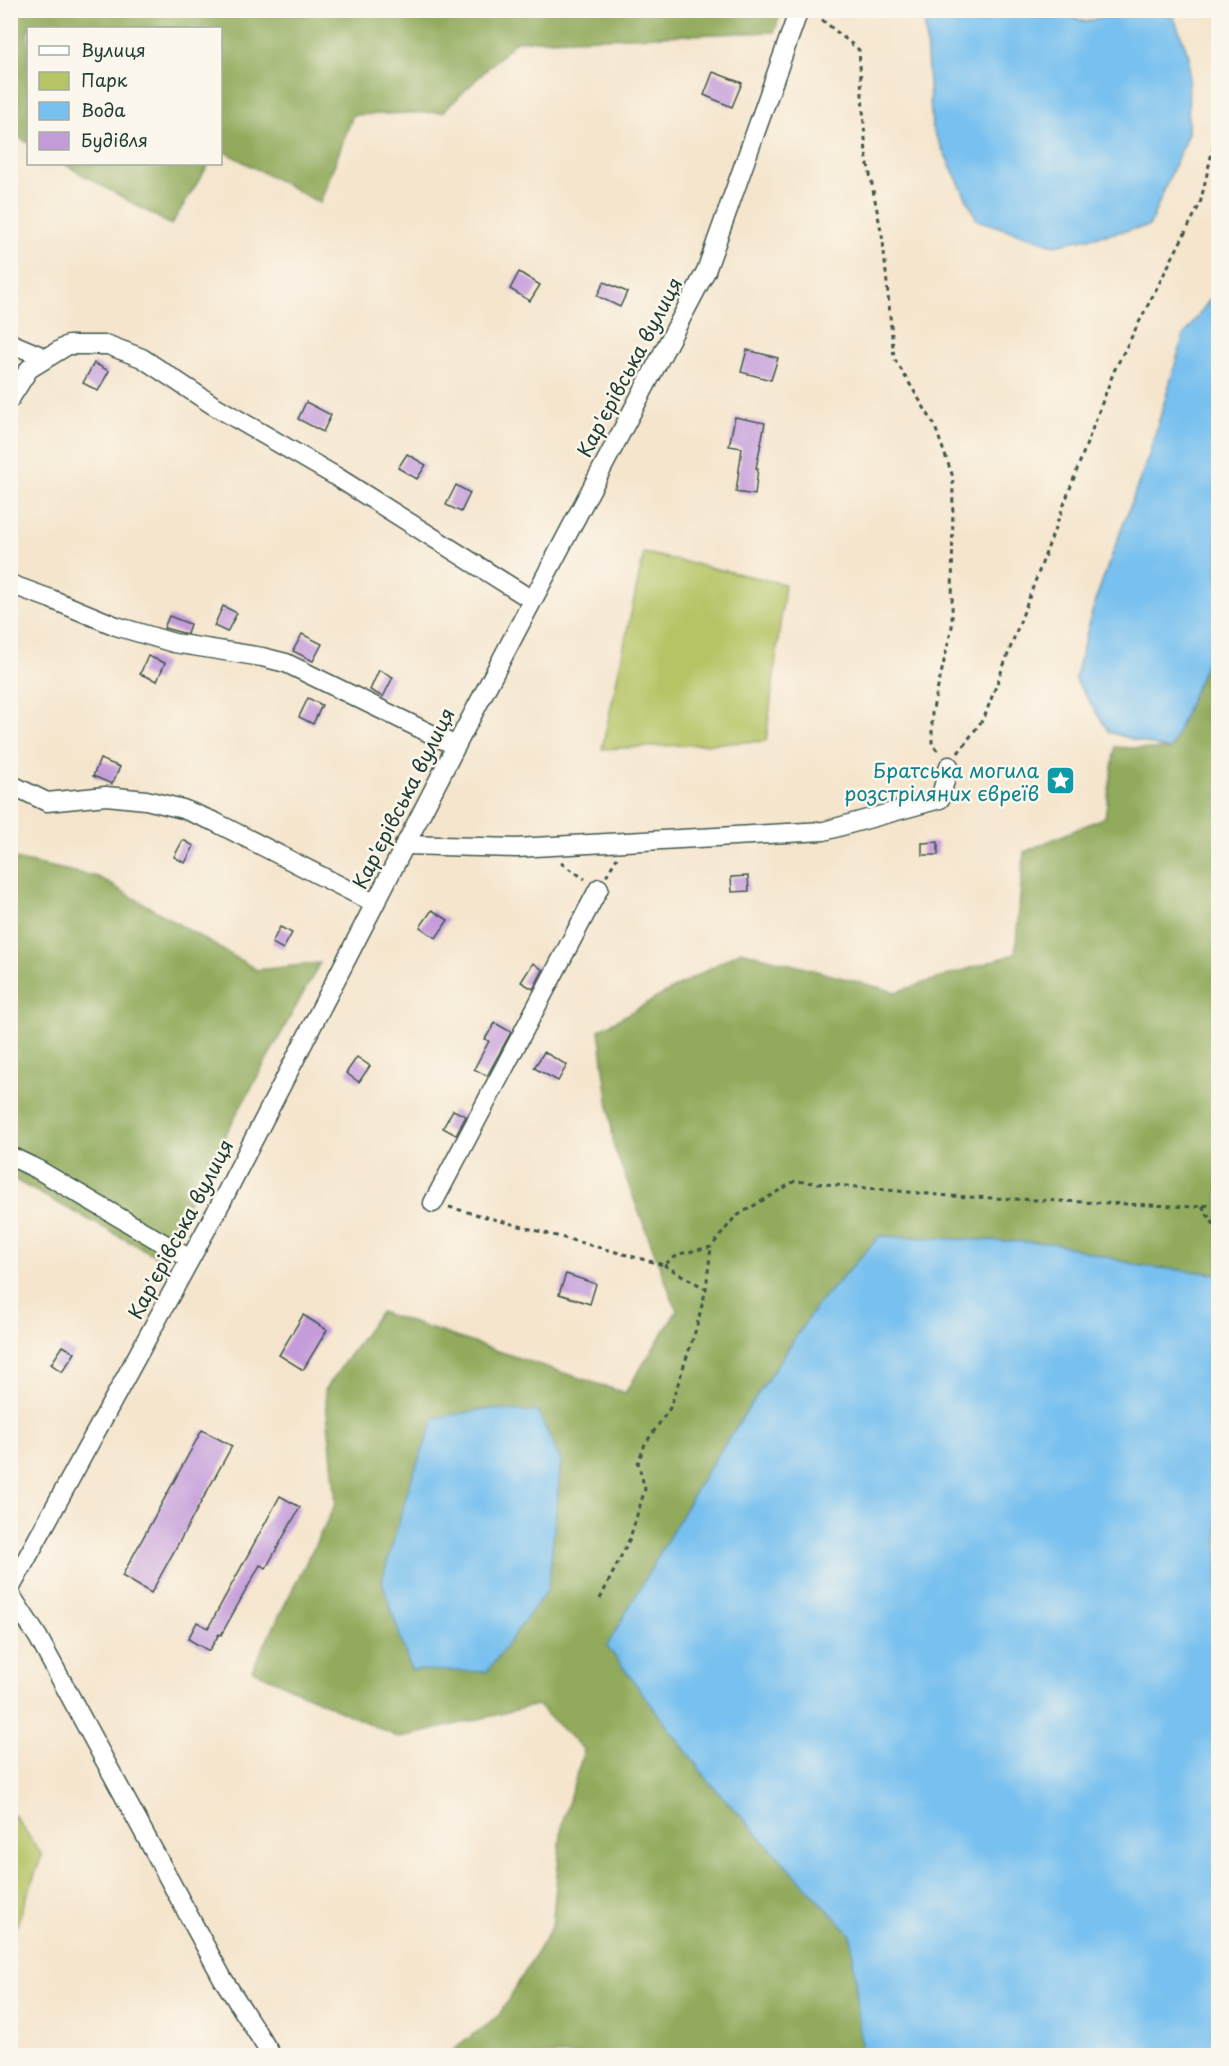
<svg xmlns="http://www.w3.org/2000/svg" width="1229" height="2066" viewBox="0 0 1229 2066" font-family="'Playpen Sans',sans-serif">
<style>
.green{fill:#b7c466;stroke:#6b804d;stroke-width:1.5}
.forest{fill:#91aa5b;stroke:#587448;stroke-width:1.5}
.water{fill:#77c0ef;stroke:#4b7e92;stroke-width:1.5}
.building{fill:#c49cda}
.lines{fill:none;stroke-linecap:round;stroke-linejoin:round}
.minor-casing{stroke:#3f564b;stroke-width:21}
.path{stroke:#3f564b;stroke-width:3;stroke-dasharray:4.5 4.5;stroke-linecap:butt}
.minor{stroke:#fff;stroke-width:18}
.labels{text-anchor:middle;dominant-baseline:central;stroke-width:5;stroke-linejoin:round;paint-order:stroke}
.street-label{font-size:20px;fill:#1f3d34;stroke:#fbf7ec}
.culture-label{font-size:20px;fill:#0d838f;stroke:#fbf7ec;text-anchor:end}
</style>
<rect width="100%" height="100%" fill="#fbf7ec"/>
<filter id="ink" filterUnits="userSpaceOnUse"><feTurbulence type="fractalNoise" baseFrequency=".0167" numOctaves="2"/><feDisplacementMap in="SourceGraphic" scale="12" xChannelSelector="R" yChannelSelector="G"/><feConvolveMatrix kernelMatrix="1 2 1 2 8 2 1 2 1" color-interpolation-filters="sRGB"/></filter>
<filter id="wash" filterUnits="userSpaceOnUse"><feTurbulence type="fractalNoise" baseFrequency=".008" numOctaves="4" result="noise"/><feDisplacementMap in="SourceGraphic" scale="24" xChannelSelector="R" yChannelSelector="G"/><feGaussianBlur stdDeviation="1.35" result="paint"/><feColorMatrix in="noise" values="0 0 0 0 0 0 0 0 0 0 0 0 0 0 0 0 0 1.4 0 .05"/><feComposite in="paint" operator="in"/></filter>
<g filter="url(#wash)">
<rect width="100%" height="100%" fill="#f5e5cd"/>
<g class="green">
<polygon points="644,553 785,584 766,741 602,749"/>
<polygon points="11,1814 15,1816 42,1855 11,1940"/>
</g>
<g class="forest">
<polygon points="11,10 782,10 782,11 774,32 516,41 443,112 353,115 320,203 221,150 220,28 28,28 28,143 11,133"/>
<polygon points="64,164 209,164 171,225"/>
<polygon points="1218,633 1218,1274 1141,1266 1054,1243 880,1236 817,1305 705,1474 710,1783 851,1935 862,2055 447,2055 499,2015 552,1927 562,1824 584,1750 537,1705 400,1738 252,1670 336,1503 325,1390 380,1312 625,1393 677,1311 614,1147 599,1030 741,951 896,992 1015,954 1024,852 1105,817 1115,747 1170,750"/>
<polygon points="10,858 98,877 257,970 320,963 158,1257 11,1178"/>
</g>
<g class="water">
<polygon points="924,11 1056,11 1086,22 1120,11 1157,10 1174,18 1189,56 1188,133 1149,226 1054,245 977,220 932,128"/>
<polygon points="1218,288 1218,633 1170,750 1109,732 1075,679 1095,601 1150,452 1183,337"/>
<polygon points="880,1236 1054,1243 1141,1266 1218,1274 1218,2055 862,2055 851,1935 710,1783 607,1646 705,1474 817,1305"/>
<polygon points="487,1409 538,1412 561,1461 548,1589 487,1672 411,1670 382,1581 410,1483 435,1418"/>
</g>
<g id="blocks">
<g class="building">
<polygon points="713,72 742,83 732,107 704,95"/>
<polygon points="519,272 540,285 530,301 510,289"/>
<polygon points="604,282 627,292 620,307 597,296"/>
<polygon points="747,350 778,358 771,380 741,372"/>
<polygon points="94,363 109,371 98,391 83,383"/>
<polygon points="306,402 331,415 323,432 298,419"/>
<polygon points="735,417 765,423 756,468 758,468 755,495 736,492 742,448 729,446"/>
<polygon points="407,454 426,465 417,479 398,468"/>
<polygon points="456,485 470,493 461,512 446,505"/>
<polygon points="223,606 237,613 227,632 214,626"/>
<polygon points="169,616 190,624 187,634 164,628"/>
<polygon points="302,634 322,644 313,661 293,651"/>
<polygon points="148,656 165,663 157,681 140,674"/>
<polygon points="379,670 393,677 383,697 370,690"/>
<polygon points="308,698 322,705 313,724 299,717"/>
<polygon points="100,759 120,767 112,784 93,776"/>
<polygon points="183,840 194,846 185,863 174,857"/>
<polygon points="938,842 938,855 922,855 922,843"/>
<polygon points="748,876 749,891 732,892 731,877"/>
<polygon points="432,910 448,920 436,938 420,927"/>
<polygon points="280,927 292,933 283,949 272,943"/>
<polygon points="533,963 543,970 533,989 521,982"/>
<polygon points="495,1023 511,1032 487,1076 474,1069 489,1041 485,1039"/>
<polygon points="544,1052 567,1065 558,1081 534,1068"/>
<polygon points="357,1057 370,1066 359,1082 346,1073"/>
<polygon points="453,1110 466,1116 456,1135 443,1128"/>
<polygon points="566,1274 596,1284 590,1304 559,1294"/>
<polygon points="303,1315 327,1330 303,1370 279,1355"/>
<polygon points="63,1346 75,1353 62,1372 51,1364"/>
<polygon points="202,1430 232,1446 151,1593 122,1576"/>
<polygon points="280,1496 300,1507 266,1568 260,1565 221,1635 219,1634 209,1651 188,1639 197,1622 208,1628"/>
</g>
</g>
</g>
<g filter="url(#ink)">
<use href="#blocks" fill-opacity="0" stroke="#3f564b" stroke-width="1.5"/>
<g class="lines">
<defs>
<g id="minor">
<polyline points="10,343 46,358"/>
<polyline points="10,399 29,369 68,345 108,345 142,358 213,405 337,477 532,600"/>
<polyline points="10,584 51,599 116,626 174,643 262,657 286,663 456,746"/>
<polyline points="10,784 47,802 106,796 146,800 183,809 215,822 374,903"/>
<polyline points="404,845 516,848 824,831 940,799 949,766"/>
<polyline points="10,1156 37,1169 190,1259"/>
<polyline points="433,1203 599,888"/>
<polyline points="10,1589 223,1199 456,746 706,271 799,10"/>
<polyline points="10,1594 38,1637 223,1979 272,2056"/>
</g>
</defs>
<use href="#minor" class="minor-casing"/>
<g class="path">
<polyline points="815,14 859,50 866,154 883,241 894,358 934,424 953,477 952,627 932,713 932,744 940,754"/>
<polyline points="958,753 984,718 1114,371 1200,204 1218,126"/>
<polyline points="561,863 585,879"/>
<polyline points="606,876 617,858"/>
<polyline points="1202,1206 1218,1231"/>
<polyline points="449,1207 664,1265 679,1254 711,1247 735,1217 795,1181 949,1196 1194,1207 1218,1204"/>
<polyline points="664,1265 706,1289"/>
<polyline points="600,1599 630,1538 645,1489 638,1463 645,1444 670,1408 696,1329 706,1289 711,1247"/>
</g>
<use href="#minor" class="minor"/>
</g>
</g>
<defs>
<symbol id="sight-square" viewBox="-11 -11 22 22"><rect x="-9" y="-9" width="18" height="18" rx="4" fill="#0f9aa8" stroke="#fbf7ec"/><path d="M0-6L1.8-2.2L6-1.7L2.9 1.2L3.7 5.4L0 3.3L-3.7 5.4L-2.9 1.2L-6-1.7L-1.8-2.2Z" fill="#fff"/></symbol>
</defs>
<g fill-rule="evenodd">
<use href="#sight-square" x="1044" y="764" width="33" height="33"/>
</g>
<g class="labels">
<g class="street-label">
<text transform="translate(629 367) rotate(-62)">Кар'єрівська вулиця</text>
<text transform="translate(403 798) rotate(-63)">Кар'єрівська вулиця</text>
<text transform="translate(180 1229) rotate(-62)">Кар'єрівська вулиця</text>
</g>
<g class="culture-label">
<text x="1039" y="770">Братська могила<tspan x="1039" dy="23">розстріляних євреїв</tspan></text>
</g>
</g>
<rect width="1229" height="2066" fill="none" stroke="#fbf7ec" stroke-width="36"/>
<rect x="27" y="27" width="195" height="138" fill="#fbf7ec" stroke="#a3ada2" stroke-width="1.5"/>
<rect x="39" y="46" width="30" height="9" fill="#ffffff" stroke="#a3ada2" stroke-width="1.5"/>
<text x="81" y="57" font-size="18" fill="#1f3d34">Вулиця</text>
<rect x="39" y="72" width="30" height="18" fill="#b7c466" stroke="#a3ada2" stroke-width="1.5"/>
<text x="81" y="87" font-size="18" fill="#1f3d34">Парк</text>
<rect x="39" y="102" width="30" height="18" fill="#77c0ef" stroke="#a3ada2" stroke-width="1.5"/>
<text x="81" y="117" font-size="18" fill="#1f3d34">Вода</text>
<rect x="39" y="132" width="30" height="18" fill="#c49cda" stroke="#a3ada2" stroke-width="1.5"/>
<text x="81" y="147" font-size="18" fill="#1f3d34">Будівля</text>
</svg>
